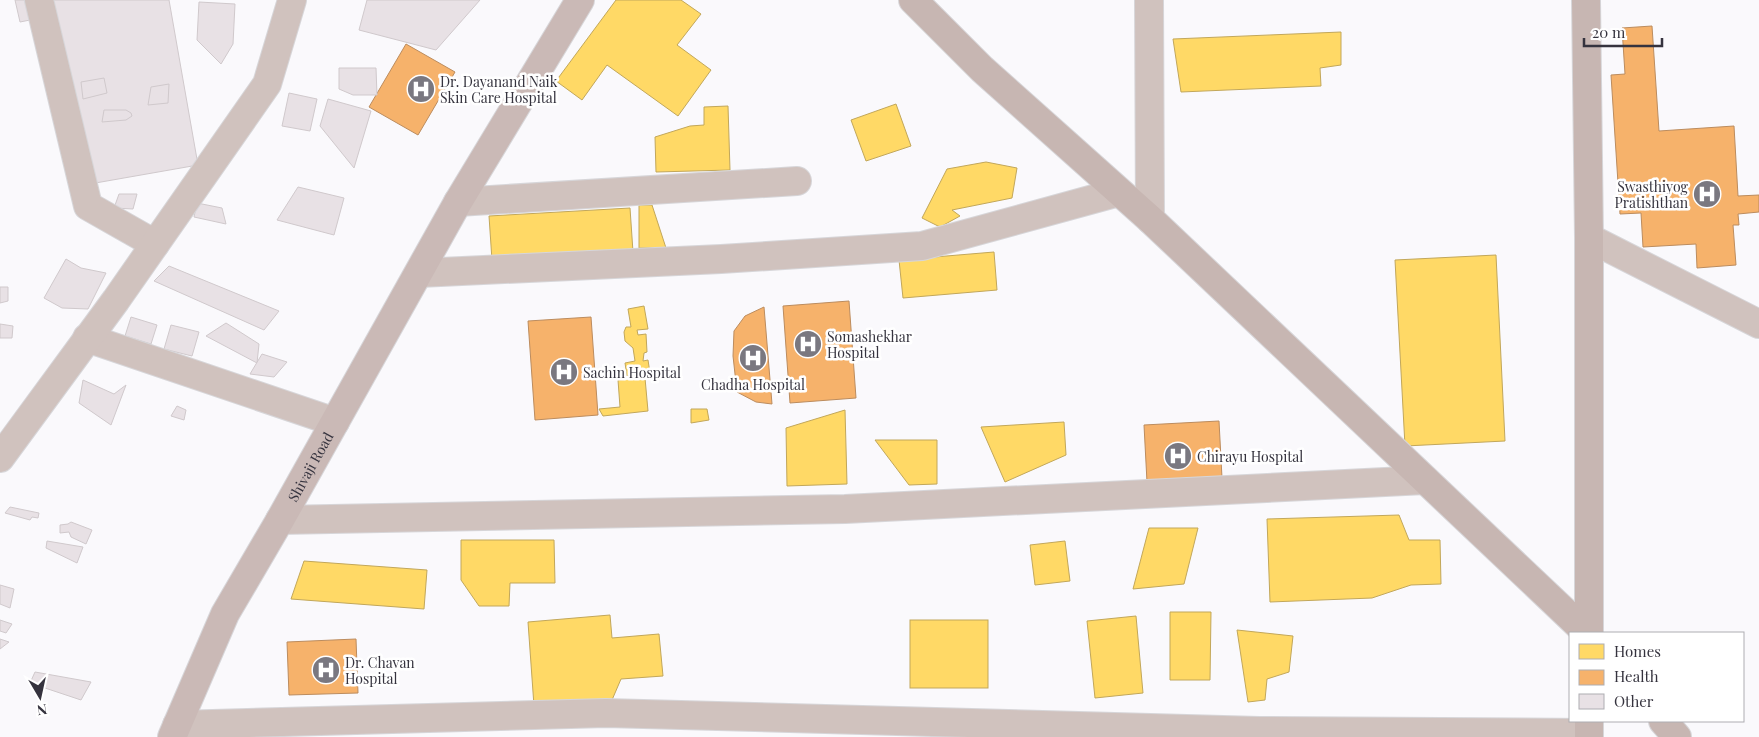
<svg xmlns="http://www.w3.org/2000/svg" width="1759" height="737" viewBox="0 0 1759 737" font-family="'Playfair Display',serif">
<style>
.homes{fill:#ffd966;stroke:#c2a75a}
.health{fill:#f6b26b;stroke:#bc8c5e}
.building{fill:#e8e1e5;stroke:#d0c9cc}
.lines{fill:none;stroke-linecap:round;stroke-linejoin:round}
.street-casing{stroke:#d7d6d9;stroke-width:30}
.secondary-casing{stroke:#d7d6d9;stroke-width:30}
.primary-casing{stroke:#d7d6d9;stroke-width:30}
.street{stroke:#d0c2be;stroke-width:28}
.secondary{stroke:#c7b6b2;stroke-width:28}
.primary{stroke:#cab9b6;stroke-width:28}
.labels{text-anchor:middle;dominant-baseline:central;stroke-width:5;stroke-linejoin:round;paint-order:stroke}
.poi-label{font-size:14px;fill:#35333e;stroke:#fff;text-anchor:start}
.street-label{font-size:14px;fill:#35333e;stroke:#fff}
</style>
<rect width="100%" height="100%" fill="#faf9fc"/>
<g class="homes">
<polygon points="616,0 681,0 701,14 677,45 711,70 678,116 607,65 582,100 556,81"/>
<polygon points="1341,32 1341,65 1320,68 1321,86 1181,92 1173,39"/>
<polygon points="896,104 911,146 866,161 851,120"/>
<polygon points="728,106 730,170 656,172 655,137 690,126 704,125 704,107"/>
<polygon points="986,162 1017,168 1012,198 952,210 960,216 940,227 922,218 947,169"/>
<polygon points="639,205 652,205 666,248 639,248"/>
<polygon points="630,208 633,252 492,260 489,216"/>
<polygon points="994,252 997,290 903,298 899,260"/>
<polygon points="1496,255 1505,441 1405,446 1395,260"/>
<polygon points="644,306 648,329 637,330 638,335 646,334 647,352 644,353 643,361 648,360 650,373 627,376 625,363 635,361 633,348 625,341 624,332 626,327 631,327 628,309"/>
<polygon points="645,378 648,411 603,416 599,409 620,407 618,380"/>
<polygon points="691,409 707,409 709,420 691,423"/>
<polygon points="845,410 847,484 787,486 786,428"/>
<polygon points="1064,422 1066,455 1005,482 981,427"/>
<polygon points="875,440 937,440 937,484 909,485"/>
<polygon points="1399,515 1409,540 1440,540 1441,584 1411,585 1372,598 1270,602 1267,519"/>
<polygon points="1149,528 1198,528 1184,584 1133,589"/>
<polygon points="461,540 554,540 555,583 510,583 509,606 479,606 461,580"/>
<polygon points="1065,541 1070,581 1035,585 1030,545"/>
<polygon points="304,561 427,570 424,609 291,599"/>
<polygon points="1170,612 1211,612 1210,680 1170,680"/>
<polygon points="610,615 612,638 659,634 663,676 621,679 612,700 534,706 528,622"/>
<polygon points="1136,616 1143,693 1095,698 1087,621"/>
<rect x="910" y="620" width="78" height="68"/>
<polygon points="1237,630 1293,636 1289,672 1267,679 1265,700 1248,702"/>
</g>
<g class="health">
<polygon points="1652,26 1659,131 1734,126 1738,196 1759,195 1759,212 1738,214 1739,225 1733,225 1736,265 1697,268 1696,244 1643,247 1641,213 1620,214 1611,75 1625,74 1622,28"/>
<polygon points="406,44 455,72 418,135 369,107"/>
<polygon points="849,301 856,398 790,403 783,306"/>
<polygon points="764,307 772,404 756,402 737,392 733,356 734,331 745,316"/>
<polygon points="591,317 598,415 535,420 528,321"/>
<polygon points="1219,421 1222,478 1147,482 1144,425"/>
<polygon points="356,639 358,693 289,695 287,642"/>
</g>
<g class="building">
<polygon points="15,0 37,0 40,18 20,22"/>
<polygon points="51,0 169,0 198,165 84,185"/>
<polygon points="367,0 480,0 436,50 359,30"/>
<polygon points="199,2 235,4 233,44 221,64 197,40"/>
<polygon points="339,68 376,68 377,95 353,95 339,89"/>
<polygon points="104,78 107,93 83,99 81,82"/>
<polygon points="169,84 168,103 148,105 151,87"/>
<polygon points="289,93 317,99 310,131 282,126"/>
<polygon points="328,99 371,111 354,168 320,126"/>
<polygon points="104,110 126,110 131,113 132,116 126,120 102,122"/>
<polygon points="298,187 344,198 334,235 277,220"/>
<polygon points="119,194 137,194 133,209 114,208"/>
<polygon points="197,203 222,208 226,224 194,217"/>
<polygon points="66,259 81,268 106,273 88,309 62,308 44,298"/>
<polygon points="169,266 279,311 264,330 154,281"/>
<polygon points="0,287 8,287 8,301 0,303"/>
<polygon points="131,317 157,325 151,344 125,336"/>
<polygon points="226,323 259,344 257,363 206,336"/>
<polygon points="0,324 13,326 12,338 0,338"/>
<polygon points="171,325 199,332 192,356 164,349"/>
<polygon points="262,354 287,362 274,377 250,374"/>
<polygon points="83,380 114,394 126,385 111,425 79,403"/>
<polygon points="177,406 186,410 184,420 171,416"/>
<polygon points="10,507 39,513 38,518 32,517 30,520 5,513"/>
<polygon points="71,522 92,530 86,544 71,537 69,532 60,533 60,525 68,524"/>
<polygon points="47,541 83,547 77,563 46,548"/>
<polygon points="0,585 14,589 10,608 0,604"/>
<polygon points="0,620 12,624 6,633 0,631"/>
<polygon points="0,639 9,642 0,649"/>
<polygon points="35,672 91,682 81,700 30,683"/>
</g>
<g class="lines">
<defs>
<g id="street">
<polyline points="39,0 88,206 155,244"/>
<polyline points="1149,0 1150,219"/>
<polyline points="458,202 797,181"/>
<polyline points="1589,238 1759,324"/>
<polyline points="419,273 721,259 922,246 1119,192"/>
<polyline points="87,338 335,422"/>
<polyline points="0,458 116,300 267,84 292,0"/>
<polyline points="280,520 845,509 1425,480"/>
<polyline points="177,725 606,713 1259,731 1589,733"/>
</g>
<g id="secondary">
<polyline points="913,0 982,69 1150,219 1587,633"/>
<polyline points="1586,0 1589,238 1589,633"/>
<polyline points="1589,721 1589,737"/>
<polyline points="1663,721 1677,737"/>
</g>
<g id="primary">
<path id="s1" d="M 172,737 L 225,614 L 280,520 L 458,202 L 580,0"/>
</g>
</defs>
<use href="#street" class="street-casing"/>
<use href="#secondary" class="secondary-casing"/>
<use href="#primary" class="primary-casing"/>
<use href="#street" class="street"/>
<use href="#secondary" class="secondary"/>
<use href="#primary" class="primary"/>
</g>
<defs>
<symbol id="hospital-disc" viewBox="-11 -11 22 22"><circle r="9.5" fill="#7a7880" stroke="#fff"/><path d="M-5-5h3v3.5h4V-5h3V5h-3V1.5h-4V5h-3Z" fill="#fff"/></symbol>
</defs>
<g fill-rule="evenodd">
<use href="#hospital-disc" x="405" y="73" width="32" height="32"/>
<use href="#hospital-disc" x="1691" y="178" width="32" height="32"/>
<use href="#hospital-disc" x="792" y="328" width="32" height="32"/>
<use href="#hospital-disc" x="737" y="342" width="32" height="32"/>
<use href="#hospital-disc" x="548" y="356" width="32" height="32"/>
<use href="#hospital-disc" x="1162" y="440" width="32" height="32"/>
<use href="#hospital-disc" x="310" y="654" width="32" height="32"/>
</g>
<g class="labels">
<g class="poi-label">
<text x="440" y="81">Dr. Dayanand Naik<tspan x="440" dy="16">Skin Care Hospital</tspan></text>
<text x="1688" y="186" text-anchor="end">Swasthiyog<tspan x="1688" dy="16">Pratishthan</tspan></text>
<text x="827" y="336">Somashekhar<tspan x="827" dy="16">Hospital</tspan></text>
<text x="583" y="372">Sachin Hospital</text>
<text x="753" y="384" text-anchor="middle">Chadha Hospital</text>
<text x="1197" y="456">Chirayu Hospital</text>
<text x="345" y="662">Dr. Chavan<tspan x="345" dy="16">Hospital</tspan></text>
</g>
<g class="street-label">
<text stroke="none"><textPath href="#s1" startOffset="304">Shivaji Road</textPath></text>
</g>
</g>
<rect x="1569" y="632" width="175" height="90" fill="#ffffff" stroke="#aeadb2"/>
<rect x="1579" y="644" width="25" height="15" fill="#ffd966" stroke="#aeadb2"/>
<text x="1614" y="657" font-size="15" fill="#35333e">Homes</text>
<rect x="1579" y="670" width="25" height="15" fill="#f6b26b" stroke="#aeadb2"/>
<text x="1614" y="682" font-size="15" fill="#35333e">Health</text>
<rect x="1579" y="694" width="25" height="15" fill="#e8e1e5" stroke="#aeadb2"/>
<text x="1614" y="707" font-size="15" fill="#35333e">Other</text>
<g transform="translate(40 697) rotate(171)" stroke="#ffffff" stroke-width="4" paint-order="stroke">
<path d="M0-4L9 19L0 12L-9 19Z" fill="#35333e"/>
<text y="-8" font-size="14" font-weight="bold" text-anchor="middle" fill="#35333e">N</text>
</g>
<path d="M1584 38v8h78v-8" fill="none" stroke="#35333e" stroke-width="2.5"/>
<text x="1592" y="38" font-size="15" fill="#35333e" stroke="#ffffff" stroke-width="4" paint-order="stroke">20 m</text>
</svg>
